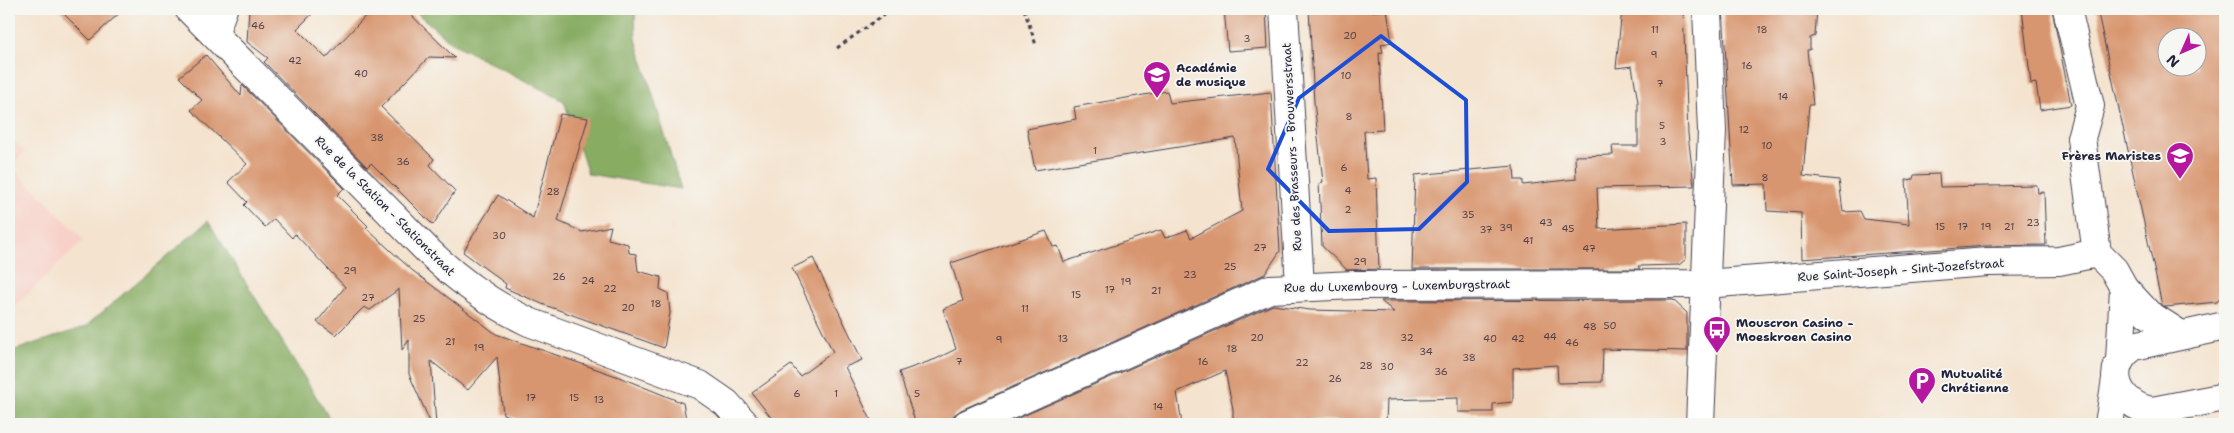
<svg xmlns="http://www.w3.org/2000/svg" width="2234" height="433" viewBox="0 0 2234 433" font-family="'Shantell Sans',sans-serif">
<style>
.built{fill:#f7d1c8}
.forest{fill:#87ac62;stroke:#54674e}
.building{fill:#d8966f;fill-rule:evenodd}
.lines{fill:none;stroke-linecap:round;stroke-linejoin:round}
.minor-casing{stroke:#423f51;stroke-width:30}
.tertiary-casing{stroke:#423f51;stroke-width:30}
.path{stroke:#423f51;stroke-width:3;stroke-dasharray:4 4;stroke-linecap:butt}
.minor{stroke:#fff;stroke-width:28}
.tertiary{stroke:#fff;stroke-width:28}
.marked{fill:none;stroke:#1d4ed8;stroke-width:4;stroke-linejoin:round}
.labels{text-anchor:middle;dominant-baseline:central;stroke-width:4;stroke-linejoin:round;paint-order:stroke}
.number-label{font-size:10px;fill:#503f48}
.poi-label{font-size:12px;font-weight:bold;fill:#22223b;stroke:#f6f6f2;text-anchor:start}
.street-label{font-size:12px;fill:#22223b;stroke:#f6f6f2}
</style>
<rect width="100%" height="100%" fill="#f6f6f2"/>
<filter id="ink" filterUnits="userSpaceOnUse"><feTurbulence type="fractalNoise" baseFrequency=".02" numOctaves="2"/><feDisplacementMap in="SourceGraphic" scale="10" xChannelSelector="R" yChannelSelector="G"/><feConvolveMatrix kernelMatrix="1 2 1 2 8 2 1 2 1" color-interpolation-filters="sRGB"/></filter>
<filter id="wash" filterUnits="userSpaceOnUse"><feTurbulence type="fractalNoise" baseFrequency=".0096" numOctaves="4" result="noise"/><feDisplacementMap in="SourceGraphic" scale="20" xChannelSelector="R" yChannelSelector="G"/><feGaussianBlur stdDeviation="1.12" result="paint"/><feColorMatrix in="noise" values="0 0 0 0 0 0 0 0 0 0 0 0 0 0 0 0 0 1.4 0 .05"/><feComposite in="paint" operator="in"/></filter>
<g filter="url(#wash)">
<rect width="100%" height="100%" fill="#f4e3ce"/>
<polygon class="built" points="9,137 25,151 11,166 84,240 9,312"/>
<g class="forest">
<polygon points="412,9 635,9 636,39 681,189 588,174 564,101 452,43"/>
<polygon points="208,221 333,424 9,424 9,352 85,327"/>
</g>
<g id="blocks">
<g class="building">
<polygon points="59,9 124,9 90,40"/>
<polygon points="249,9 317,9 297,29 326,58 372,9 405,9 455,58 429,57 381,107 434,159 430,165 455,191 433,225 371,163 367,167 264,62 268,58 247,42"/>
<polygon points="1224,9 1266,9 1268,48 1228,51"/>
<polygon points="1309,9 1367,9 1367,12 1387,10 1392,42 1381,44 1383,52 1379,53 1383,130 1364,131 1367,179 1376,178 1379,269 1347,270 1322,246 1319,183 1323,182 1314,102"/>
<polygon points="1622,9 1683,9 1688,134 1694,186 1597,188 1599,229 1686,224 1686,259 1679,265 1638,266 1640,269 1412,269 1415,175 1514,166 1515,180 1523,180 1523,185 1576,179 1575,156 1613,155 1612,146 1638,146 1638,102 1632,66 1616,68"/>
<polygon points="1723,9 1817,9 1815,36 1810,38 1810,50 1807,50 1813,105 1809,105 1803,176 1839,180 1843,212 1860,211 1864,219 1909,224 1906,180 1913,179 1914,175 1939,174 1940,187 2037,185 2038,193 2044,192 2046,245 1987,246 1802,259 1801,213 1767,211 1766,184 1733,185"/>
<polygon points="2022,9 2052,9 2071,105 2040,110 2036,83 2031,84"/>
<path d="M 2097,9 L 2225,9 L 2225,292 L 2217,302 L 2166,307 L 2162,305 ZM 2166,38 L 2196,38 L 2196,68 L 2166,68 Z"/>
<polygon points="206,55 241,96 242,85 344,188 337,195 368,226 366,228 413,271 496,334 619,377 683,403 687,424 534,424 503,414 497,357 468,390 431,361 436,424 431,424 409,374 409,340 402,350 399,289 370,310 364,307 336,335 317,322 345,287 295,234 292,238 274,219 265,227 244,205 247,202 228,182 247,164 191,110 202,100 179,77"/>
<polygon points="1167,91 1170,103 1271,92 1280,251 1265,274 961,410 954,415 952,424 916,424 899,372 936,359 956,349 943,309 963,301 951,263 1046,231 1053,247 1058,246 1064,262 1161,230 1165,238 1187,230 1191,238 1242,211 1235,138 1035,170 1027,129 1076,119 1074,107"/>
<polygon points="560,114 588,118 558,221 582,232 611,226 608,239 628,244 629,253 636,254 638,271 661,277 660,289 668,293 670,313 664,348 542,304 505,288 506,284 463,252 498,195 533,218"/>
<polygon points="813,258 862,360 845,367 873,424 776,424 752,393 791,365 800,376 833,352 792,268"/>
<polygon points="1673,300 1687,313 1687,351 1603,349 1602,382 1558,383 1557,365 1513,368 1513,402 1493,404 1493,412 1458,412 1458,398 1387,400 1386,422 1309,420 1309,424 1233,424 1233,409 1225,371 1177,392 1182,424 1005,424 1273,305 1310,310 1394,312 1381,301"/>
</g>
</g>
</g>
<g filter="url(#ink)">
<use href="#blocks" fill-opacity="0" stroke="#423f51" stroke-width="1"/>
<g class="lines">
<defs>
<g id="minor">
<polyline points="1284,9 1300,286"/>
<polyline points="2067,9 2090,106 2081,138 2097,253 2114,270 2124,288 2148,314 2181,335"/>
<polyline points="214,34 223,9"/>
<path d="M 2225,326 L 2134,346 C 2101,368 2118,405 2152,411 L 2225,397"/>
<polyline points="2120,360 2124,288"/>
<polyline points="967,424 1270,289 1354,285 1705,284 1988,262 2059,261 2097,253"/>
<polyline points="2109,424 2116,379"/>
</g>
<g id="tertiary">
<path d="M 189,9 L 428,251 C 458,280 491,304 529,322 L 700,385 L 726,403 L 745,424"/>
<polyline points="1700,424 1712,131 1707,9"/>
</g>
</defs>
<use href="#minor" class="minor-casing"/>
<use href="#tertiary" class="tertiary-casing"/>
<g class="path">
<polyline points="1024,9 1036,45"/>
<polyline points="837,48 885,14"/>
</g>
<use href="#minor" class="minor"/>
<use href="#tertiary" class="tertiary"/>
</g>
</g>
<path class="marked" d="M 1381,36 L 1466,100 L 1467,182 L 1419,229 L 1329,231 L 1268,169 L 1299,98 Z"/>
<defs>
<symbol id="school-pin" viewBox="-11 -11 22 30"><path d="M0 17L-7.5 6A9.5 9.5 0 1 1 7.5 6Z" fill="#b5179e" stroke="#f6f6f2"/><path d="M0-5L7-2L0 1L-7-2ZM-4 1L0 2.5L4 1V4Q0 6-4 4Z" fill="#fff"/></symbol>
<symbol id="bus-pin" viewBox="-11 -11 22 30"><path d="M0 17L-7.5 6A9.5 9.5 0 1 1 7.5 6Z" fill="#b5179e" stroke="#f6f6f2"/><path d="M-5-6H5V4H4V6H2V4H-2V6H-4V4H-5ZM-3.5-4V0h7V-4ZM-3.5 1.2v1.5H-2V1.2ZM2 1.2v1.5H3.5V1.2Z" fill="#fff"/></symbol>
<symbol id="parking-pin" viewBox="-11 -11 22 30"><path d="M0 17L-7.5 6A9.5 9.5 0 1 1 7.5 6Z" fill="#b5179e" stroke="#f6f6f2"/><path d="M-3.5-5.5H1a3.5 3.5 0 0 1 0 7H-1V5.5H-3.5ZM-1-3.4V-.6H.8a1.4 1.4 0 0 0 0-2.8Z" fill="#fff"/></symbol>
</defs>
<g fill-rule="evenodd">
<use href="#school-pin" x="1141" y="59" width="32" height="43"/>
<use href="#school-pin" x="2164" y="140" width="32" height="43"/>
<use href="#bus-pin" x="1701" y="314" width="32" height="43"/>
<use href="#parking-pin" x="1906" y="365" width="32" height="43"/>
</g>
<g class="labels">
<g class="number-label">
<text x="258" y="25">46</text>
<text x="1655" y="29">11</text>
<text x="1762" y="29">18</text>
<text x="1350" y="35">20</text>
<text x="1247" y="38">3</text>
<text x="1654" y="54">9</text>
<text x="295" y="60">42</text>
<text x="1747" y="65">16</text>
<text x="361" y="73">40</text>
<text x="1346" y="75">10</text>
<text x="1660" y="83">7</text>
<text x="1783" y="96">14</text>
<text x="1349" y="116">8</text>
<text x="1662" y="125">5</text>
<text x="1744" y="129">12</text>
<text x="377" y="137">38</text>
<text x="1663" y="141">3</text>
<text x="1767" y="145">10</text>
<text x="1095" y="150">1</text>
<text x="403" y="161">36</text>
<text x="1344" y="167">6</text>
<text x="1765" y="177">8</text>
<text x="1348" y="190">4</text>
<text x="553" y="191">28</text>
<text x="1348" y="209">2</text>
<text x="1468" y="214">35</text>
<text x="1546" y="222">43</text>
<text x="2033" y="222">23</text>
<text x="1940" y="226">15</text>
<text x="1963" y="226">17</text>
<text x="1986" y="226">19</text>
<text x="2009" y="226">21</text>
<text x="1506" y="227">39</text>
<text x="1568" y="228">45</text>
<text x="1486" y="229">37</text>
<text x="499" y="235">30</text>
<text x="1528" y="240">41</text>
<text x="1260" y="247">27</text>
<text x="1589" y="248">47</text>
<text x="1360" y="261">29</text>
<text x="1230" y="266">25</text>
<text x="350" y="270">29</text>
<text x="1190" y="274">23</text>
<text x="559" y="276">26</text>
<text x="588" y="280">24</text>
<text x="1126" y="281">19</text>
<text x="610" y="288">22</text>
<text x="1110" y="289">17</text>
<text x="1156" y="290">21</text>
<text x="1076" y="294">15</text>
<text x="368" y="297">27</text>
<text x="656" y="303">18</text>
<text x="628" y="307">20</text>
<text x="1025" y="308">11</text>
<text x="419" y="318">25</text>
<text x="1610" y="325">50</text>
<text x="1590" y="326">48</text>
<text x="1550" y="336">44</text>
<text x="1257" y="337">20</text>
<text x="1407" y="337">32</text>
<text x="1063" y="338">13</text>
<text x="1490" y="338">40</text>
<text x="1518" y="338">42</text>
<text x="999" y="339">9</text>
<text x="450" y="341">21</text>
<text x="1572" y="342">46</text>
<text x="479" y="347">19</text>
<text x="1232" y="348">18</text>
<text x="1426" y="351">34</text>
<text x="1469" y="357">38</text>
<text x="959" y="361">7</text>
<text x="1203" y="361">16</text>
<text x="1302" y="362">22</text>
<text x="1366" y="365">28</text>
<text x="1387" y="366">30</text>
<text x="1441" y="371">36</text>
<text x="1335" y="378">26</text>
<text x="797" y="393">6</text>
<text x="836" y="393">1</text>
<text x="917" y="393">5</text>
<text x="531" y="397">17</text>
<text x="574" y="397">15</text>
<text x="599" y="399">13</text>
<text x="1158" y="406">14</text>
</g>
<g class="poi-label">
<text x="1176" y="68">Académie<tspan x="1176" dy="14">de musique</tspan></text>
<text x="2161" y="156" text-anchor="end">Frères Maristes</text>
<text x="1736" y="323">Mouscron Casino -<tspan x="1736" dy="14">Moeskroen Casino</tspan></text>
<text x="1941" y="374">Mutualité<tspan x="1941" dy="14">Chrétienne</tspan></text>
</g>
<g class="street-label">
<text transform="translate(1292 147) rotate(-93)">Rue des Brasseurs - Brouwersstraat</text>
<text transform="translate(385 206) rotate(45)">Rue de la Station - Stationstraat</text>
<text transform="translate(1901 270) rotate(-4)">Rue Saint-Joseph - Sint-Jozefstraat</text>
<text transform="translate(1397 286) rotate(-1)">Rue du Luxembourg - Luxemburgstraat</text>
</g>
</g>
<rect width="2234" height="433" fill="none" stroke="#f6f6f2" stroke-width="30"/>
<g transform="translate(2182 52) rotate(225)"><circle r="24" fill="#f6f6f2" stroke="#a1a1a9"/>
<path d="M0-4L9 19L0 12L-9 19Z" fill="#b5179e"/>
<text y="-8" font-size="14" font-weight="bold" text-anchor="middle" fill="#22223b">N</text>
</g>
</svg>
